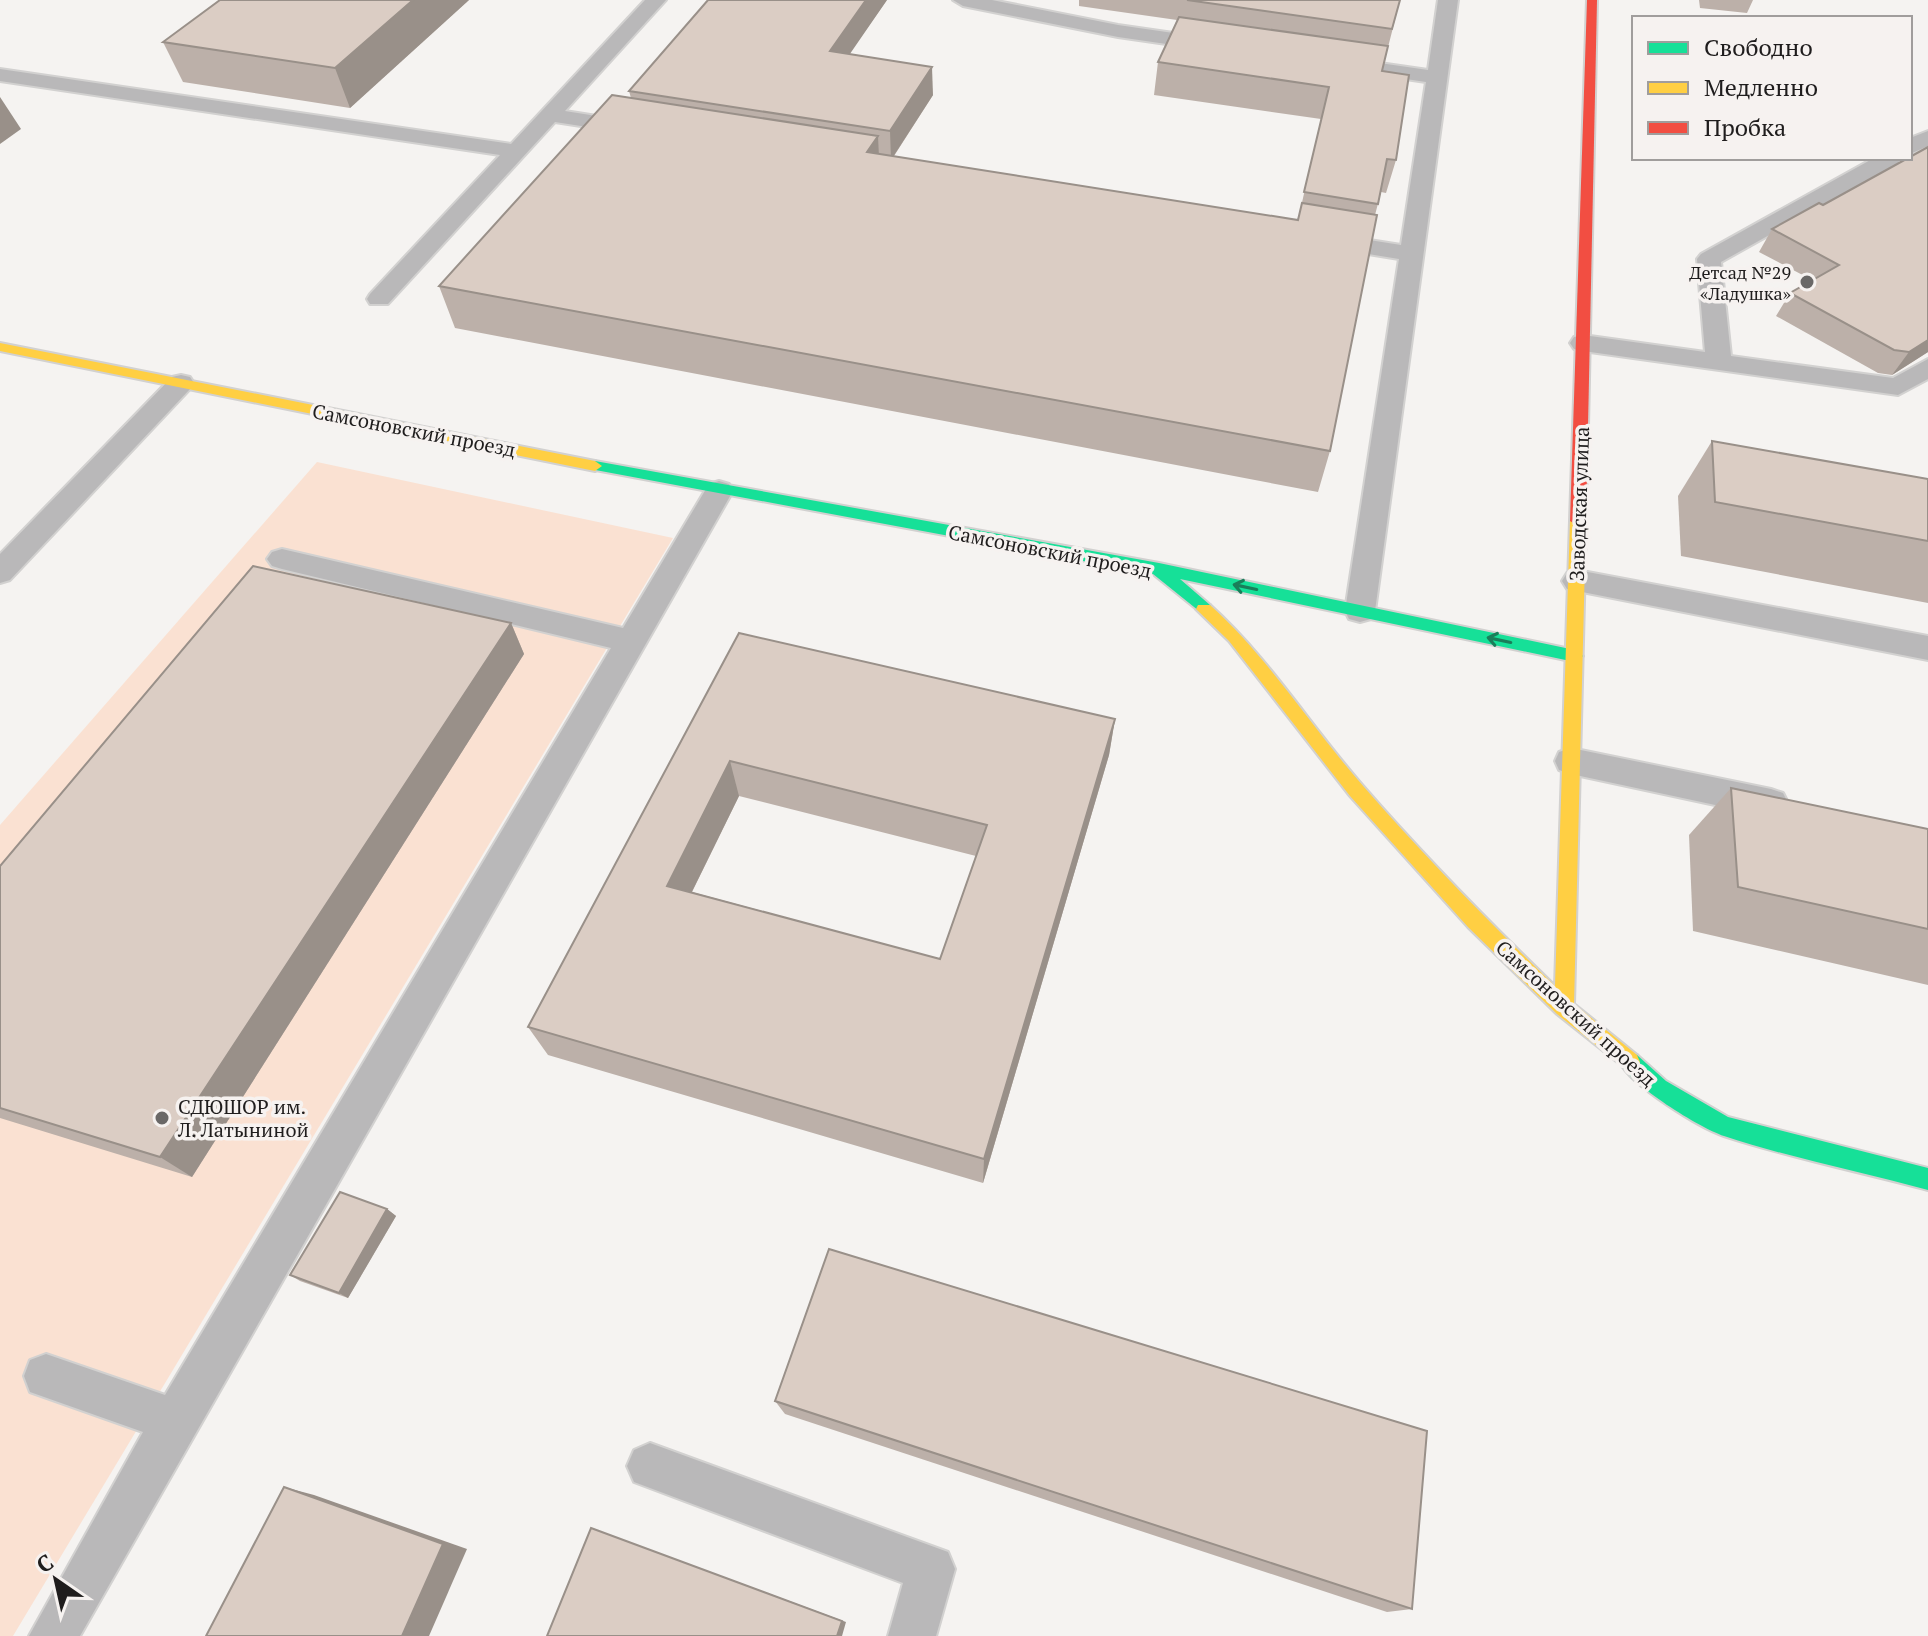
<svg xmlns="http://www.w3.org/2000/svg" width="1928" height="1636" viewBox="0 0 1928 1636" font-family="'PT Serif',serif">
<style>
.green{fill:#fae1d2}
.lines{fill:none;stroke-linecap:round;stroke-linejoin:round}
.lane-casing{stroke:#d2d1d0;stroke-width:4}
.fast-casing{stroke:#d2d1d0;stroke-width:4}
.slow-casing{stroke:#d2d1d0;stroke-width:4}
.jam-casing{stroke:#d2d1d0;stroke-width:4}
.lane{fill:#b9b8b9;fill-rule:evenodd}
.fast{fill:#16e098;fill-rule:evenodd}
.slow{fill:#ffcf43;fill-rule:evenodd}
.jam{fill:#f24e42;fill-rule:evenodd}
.wall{fill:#bcb0a9;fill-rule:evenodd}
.shaded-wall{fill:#999089}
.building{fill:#dbcdc4;stroke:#999089;stroke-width:2;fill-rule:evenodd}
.oneway{stroke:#1a7e5a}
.poi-dot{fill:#6a6867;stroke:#f6f2f0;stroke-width:3}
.labels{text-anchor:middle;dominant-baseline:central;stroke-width:7;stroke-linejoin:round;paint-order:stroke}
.far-poi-label{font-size:18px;fill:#1f1d1d;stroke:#f6f2f0;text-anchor:end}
.street-label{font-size:20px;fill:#1f1d1d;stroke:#f6f2f0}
.poi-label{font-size:20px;fill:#1f1d1d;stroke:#f6f2f0;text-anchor:start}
</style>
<rect width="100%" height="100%" fill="#f5f3f1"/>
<polygon class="green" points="317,462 673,538 13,1636 0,1636 0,825"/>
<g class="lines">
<defs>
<g id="lane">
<polygon points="645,0 666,0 565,111 641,123 644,128 641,133 633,134 555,122 388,304 370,304 367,299 370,294 500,155 0,81 0,69 511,144"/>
<polygon points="953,0 992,0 1118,25 1215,39 1225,45 1215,51 1118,37 963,6"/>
<polygon points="1438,0 1458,0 1375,611 1371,619 1360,622 1349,619 1345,611 1399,259 1325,247 1317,245 1313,240 1317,235 1325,233 1401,245 1426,82 1338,69 1328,63 1338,57 1428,70"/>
<polygon points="1928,131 1928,146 1910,154 1910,138"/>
<polygon points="1874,158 1901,158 1898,163 1721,262 1731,356 1893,378 1928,359 1928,379 1898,395 1583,351 1574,349 1570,343 1574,337 1583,335 1705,352 1697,259 1701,254"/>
<polygon points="181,375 190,377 194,383 190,389 10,580 0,583 0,554 172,377"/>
<polygon points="719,481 729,484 733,491 80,1636 29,1636 143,1432 30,1392 24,1376 30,1360 46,1354 165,1395 611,648 282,569 272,566 267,559 272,552 282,549 623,628 709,484"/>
<polygon points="1577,570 1928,636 1928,660 1567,589 1562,581 1567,573"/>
<polygon points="1571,748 1771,789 1783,793 1788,803 1783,813 1771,817 1571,774 1559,770 1555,761 1559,752"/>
<polygon points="650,1443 948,1552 955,1569 936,1636 888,1636 903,1583 634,1482 627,1466 634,1450"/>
</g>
<g id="fast">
<polygon points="595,461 1159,563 1575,650 1583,656 1575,662 1180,579 1210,605 1212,609 1210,613 1204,615 1153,574 590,469 590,463"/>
<path d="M 1630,1052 L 1637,1055 L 1666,1081 L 1728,1117 L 1928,1168 L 1928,1190 C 1861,1172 1791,1158 1724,1136 C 1700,1128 1630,1085 1620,1062 L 1623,1055 Z"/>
</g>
<g id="slow">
<polygon points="0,343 595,461 602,466 595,471 0,351"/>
<path d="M 1578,516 L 1586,521 L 1574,1004 L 1637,1055 L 1640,1062 L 1637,1069 L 1630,1072 L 1557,1014 L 1468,927 L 1350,796 L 1229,641 L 1196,609 L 1198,605 L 1210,605 C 1269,658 1311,727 1364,787 C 1424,856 1489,922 1555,986 L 1570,521 Z"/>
</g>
<polygon id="jam" points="1587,0 1597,0 1586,521 1578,526 1570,521"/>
</defs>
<use href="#lane" class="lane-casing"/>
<use href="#fast" class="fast-casing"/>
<use href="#slow" class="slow-casing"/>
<use href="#jam" class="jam-casing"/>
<use href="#lane" class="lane"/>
<use href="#fast" class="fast"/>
<use href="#slow" class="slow"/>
<use href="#jam" class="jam"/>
</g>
<g class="wall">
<polygon points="469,0 350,108 183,82 163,42"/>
<polygon points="887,0 849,54 933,95 894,156 1298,220 1321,119 1154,95 1158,62 1177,20 1079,6 1079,0 1400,0 1382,71 1396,160 1386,193 1381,192 1375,215 1330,451 1318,492 455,328 439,286 631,98 629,91"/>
<polygon points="1699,0 1753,0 1747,13 1700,8"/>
<polygon points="1928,147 1928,352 1892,375 1878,373 1776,316 1790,293 1812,280 1759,252 1772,229 1823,205"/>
<polygon points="1712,441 1928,479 1928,603 1681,556 1678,496"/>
<polygon points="511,623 524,654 192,1177 0,1118 0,866"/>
<path d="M 739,633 L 1115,719 L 1109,755 L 983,1183 L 548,1055 L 528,1027 ZM 739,796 L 976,856 L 940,959 L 692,892 Z"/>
<polygon points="1731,788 1928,829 1928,985 1693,931 1689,835"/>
<polygon points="387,1209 396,1216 348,1298 300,1281 290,1275"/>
<polygon points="775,1401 1412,1609 1387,1612 785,1414"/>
</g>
<g class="shaded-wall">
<polygon points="413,0 469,0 350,108 335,68"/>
<polygon points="866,0 887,0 832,80 830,51"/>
<polygon points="932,67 933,95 891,160 890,131"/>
<polygon points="0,97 21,129 0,144"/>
<polygon points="878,136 880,178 867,152"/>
<polygon points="1928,340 1928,352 1892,375 1909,352"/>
<polygon points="511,623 524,654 192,1177 160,1157"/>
<polygon points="1115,719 1109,755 983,1183 984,1159"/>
<polygon points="730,761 739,796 679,918 667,886"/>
<polygon points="387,1209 396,1216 348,1298 339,1293"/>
<polygon points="284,1487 314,1495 467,1549 429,1636 402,1636"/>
<polygon points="591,1528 846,1622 842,1636 837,1636"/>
</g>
<g class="building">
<polygon points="220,0 413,0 335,68 163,42"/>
<polygon points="708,0 866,0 830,51 932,67 890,131 629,91"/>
<polygon points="1187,0 1400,0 1392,29"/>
<polygon points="1179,17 1388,46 1382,71 1409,75 1396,160 1387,159 1378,204 1304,192 1329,87 1158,62"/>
<polygon points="612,95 878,136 867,152 1298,220 1302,203 1377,215 1330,451 439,286"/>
<polygon points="1928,147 1928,340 1909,352 1894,350 1790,293 1839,265 1772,229 1819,203 1823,205"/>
<polygon points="1712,441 1928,479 1928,541 1715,502"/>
<polygon points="253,566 511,623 160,1157 0,1108 0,866"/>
<path d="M 739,633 L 1115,719 L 984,1159 L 528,1027 ZM 730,761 L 987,825 L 940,959 L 667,886 Z"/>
<polygon points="1731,788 1928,829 1928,929 1738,887"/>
<polygon points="340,1192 387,1209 339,1293 290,1275"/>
<polygon points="829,1249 1427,1431 1412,1609 775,1401"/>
<polygon points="284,1487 443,1544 402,1636 206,1636"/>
<polygon points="591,1528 842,1621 837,1636 547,1636"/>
</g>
<defs><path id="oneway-shaft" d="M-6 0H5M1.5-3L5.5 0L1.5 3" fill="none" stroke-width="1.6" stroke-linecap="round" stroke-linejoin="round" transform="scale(2)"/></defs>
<g class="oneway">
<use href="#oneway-shaft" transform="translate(1245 587) rotate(-168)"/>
<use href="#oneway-shaft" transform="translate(1499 640) rotate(-168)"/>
</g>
<g class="poi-dot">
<circle cx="1807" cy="282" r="8"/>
<circle cx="162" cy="1118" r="8"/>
</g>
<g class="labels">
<g class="far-poi-label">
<text x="1791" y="272">Детсад №29<tspan x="1791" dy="21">«Ладушка»</tspan></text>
</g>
<g class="street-label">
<text transform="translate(414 430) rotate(11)">Самсоновский проезд</text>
<text transform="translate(1579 504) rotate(-88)">Заводская улица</text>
<text transform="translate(1050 551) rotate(11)">Самсоновский проезд</text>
<text transform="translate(1576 1013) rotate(42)">Самсоновский проезд</text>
</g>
<g class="poi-label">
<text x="178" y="1106">СДЮШОР им.<tspan x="178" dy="23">Л. Латыниной</tspan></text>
</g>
</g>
<rect x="1632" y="16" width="280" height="144" fill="#f6f2f0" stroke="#a09d9c" stroke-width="2"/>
<rect x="1648" y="42" width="40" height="12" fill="#16e098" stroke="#a09d9c" stroke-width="2"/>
<text x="1704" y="56" font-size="24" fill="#1f1d1d">Свободно</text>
<rect x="1648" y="82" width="40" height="12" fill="#ffcf43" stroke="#a09d9c" stroke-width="2"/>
<text x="1704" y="96" font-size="24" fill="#1f1d1d">Медленно</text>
<rect x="1648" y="122" width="40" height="12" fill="#f24e42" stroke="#a09d9c" stroke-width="2"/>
<text x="1704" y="136" font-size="24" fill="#1f1d1d">Пробка</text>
<g transform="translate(56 1580) rotate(326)" stroke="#f6f2f0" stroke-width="6" paint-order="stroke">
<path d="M0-6L14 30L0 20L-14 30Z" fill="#1f1d1d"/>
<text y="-12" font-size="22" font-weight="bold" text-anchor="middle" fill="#1f1d1d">С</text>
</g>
</svg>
